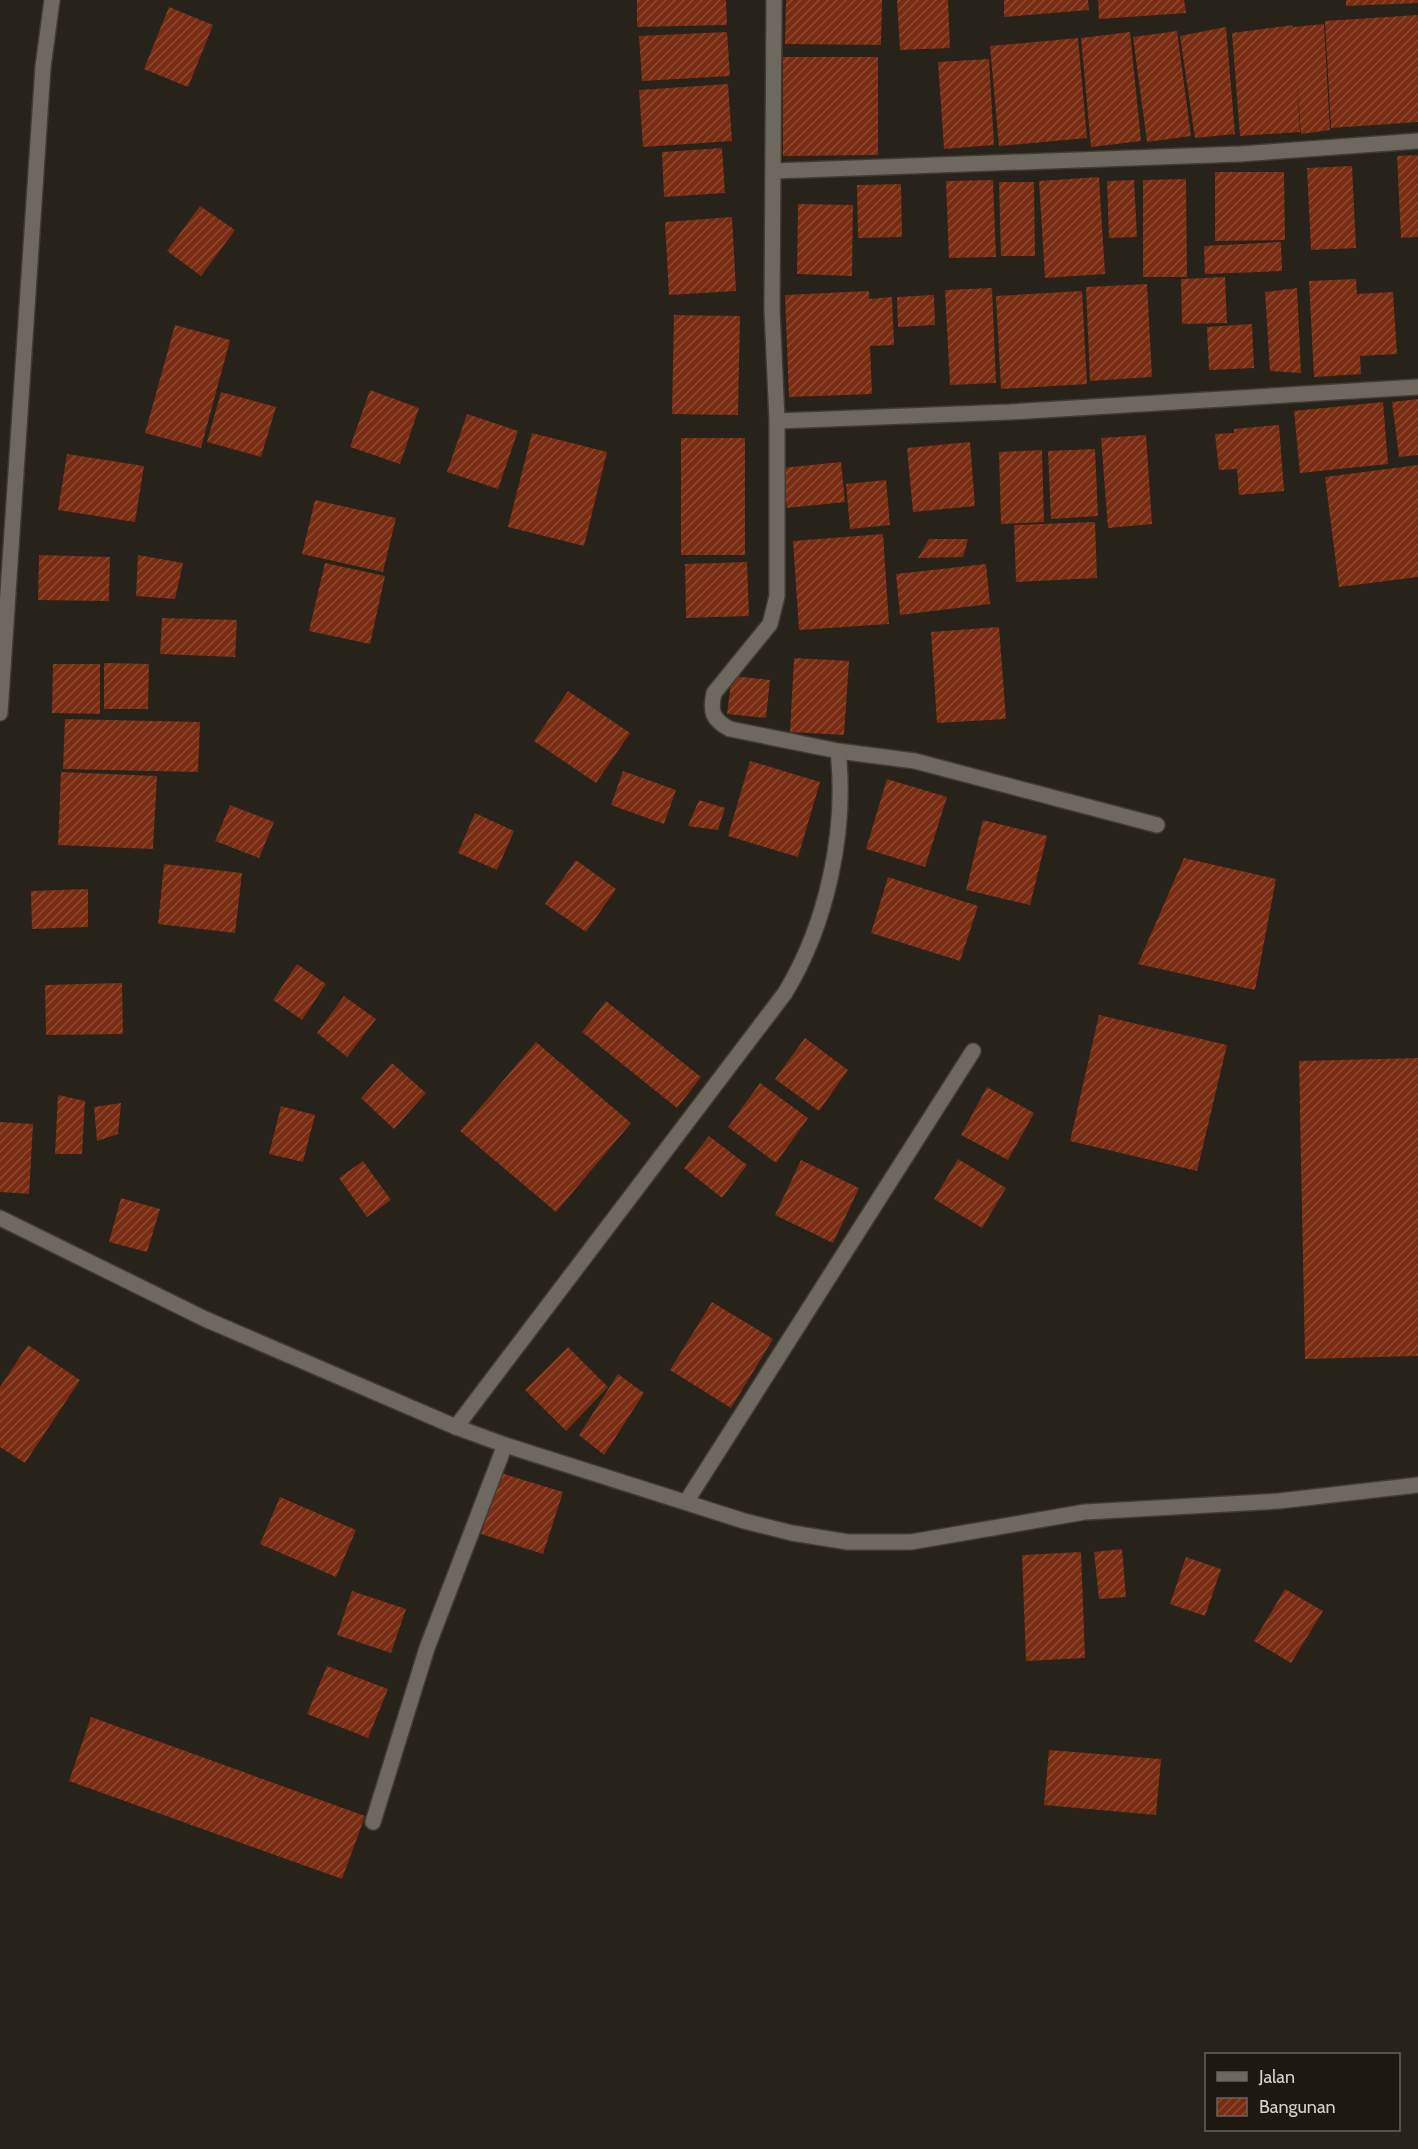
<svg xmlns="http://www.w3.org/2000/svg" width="1418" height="2149" viewBox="0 0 1418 2149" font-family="Cabin,sans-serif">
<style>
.building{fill:url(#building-hatch)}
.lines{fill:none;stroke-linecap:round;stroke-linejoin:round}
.street-casing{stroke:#403c35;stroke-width:18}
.street{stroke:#6e685f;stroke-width:15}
</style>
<defs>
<pattern id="building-hatch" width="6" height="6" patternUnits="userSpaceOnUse" patternTransform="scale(1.5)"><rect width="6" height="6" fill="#792c12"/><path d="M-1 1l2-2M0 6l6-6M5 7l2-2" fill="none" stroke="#8b4a33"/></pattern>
</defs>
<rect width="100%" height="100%" fill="#27221a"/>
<g class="building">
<polygon points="637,0 726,0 727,25 637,27"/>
<polygon points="786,0 882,0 881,45 785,44"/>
<polygon points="897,0 948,0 950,48 900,50"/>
<polygon points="1004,0 1088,0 1089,10 1004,17"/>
<polygon points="1098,0 1184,0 1186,13 1099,19"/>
<polygon points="1346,0 1418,0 1418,3 1346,6"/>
<polygon points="169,7 213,25 188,87 144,69"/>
<polygon points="1418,15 1418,122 1331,128 1325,21"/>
<polygon points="1324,24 1330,130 1301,134 1297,82 1300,132 1240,136 1232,33 1293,25 1293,27"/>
<polygon points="1226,27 1235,134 1195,138 1180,36"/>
<polygon points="1177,31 1191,136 1147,142 1133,37"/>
<polygon points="727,32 730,76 642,81 639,36"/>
<polygon points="1130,32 1141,141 1091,147 1081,38"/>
<polygon points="1078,38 1087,138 999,146 990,46"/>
<polygon points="783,57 878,57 878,155 783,156"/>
<polygon points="989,59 994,145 944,149 938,62"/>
<polygon points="728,84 732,141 643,147 639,90"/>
<polygon points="722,148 725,193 664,197 662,152"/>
<polygon points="1418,155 1418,237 1401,238 1397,156"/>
<polygon points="1352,166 1356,248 1311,250 1307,168"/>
<polygon points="1215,172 1284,172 1285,240 1215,241"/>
<polygon points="1099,177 1105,274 1045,278 1039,181"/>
<polygon points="1186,179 1187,277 1143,277 1143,180"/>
<polygon points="993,180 996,257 949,258 946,181"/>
<polygon points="1134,180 1137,237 1109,238 1107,181"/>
<polygon points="999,182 1034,182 1035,256 1001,256"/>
<polygon points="901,184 902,237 858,238 857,185"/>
<polygon points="798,204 853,205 852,276 797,274"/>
<polygon points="200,206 235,230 201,276 167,251"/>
<polygon points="732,217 736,291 669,295 665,222"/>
<polygon points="1281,242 1282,271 1205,274 1204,246"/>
<polygon points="1225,277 1227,323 1182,324 1181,279"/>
<polygon points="1356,279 1357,294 1393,292 1397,354 1360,356 1361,374 1314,377 1309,281"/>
<polygon points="1147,284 1152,377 1090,381 1086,287"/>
<polygon points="992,288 996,383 950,385 945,290"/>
<polygon points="1297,288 1301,373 1270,371 1265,292"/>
<polygon points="869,291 869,299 892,297 894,345 870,346 872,394 789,397 785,295"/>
<polygon points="1082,291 1087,384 1001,389 996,296"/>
<polygon points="934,295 935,325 898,327 897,297"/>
<polygon points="674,315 740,316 738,415 672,414"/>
<polygon points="1252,324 1254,368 1209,370 1207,327"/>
<polygon points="175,325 230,340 201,448 145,433"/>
<polygon points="370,390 419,408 400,464 350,447"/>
<polygon points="221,392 276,407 261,457 207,442"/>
<polygon points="1418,399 1418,455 1399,457 1392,402"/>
<polygon points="1383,402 1388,464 1300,473 1294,411"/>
<polygon points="467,414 518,431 498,489 447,472"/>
<polygon points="1279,425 1284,491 1239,495 1237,469 1219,470 1215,434 1234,433 1234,429"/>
<polygon points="532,433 607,452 584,546 508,527"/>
<polygon points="1146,435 1152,524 1108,528 1101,438"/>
<rect x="681" y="438" width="64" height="117"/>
<polygon points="970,442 975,506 913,512 907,448"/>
<polygon points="1095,449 1098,516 1051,519 1048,451"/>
<polygon points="1042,450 1044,522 1001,524 999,452"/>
<polygon points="67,454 144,466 135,522 58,510"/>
<polygon points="841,462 845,502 787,508 782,468"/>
<polygon points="1418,465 1418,577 1339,587 1325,477"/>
<polygon points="886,480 890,525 850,529 846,484"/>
<polygon points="315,500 396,518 383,572 302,554"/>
<polygon points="1095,522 1097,578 1016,582 1014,525"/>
<polygon points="883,534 889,624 799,630 793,541"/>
<polygon points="929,539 968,539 963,557 918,558"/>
<polygon points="39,555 110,557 109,601 38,600"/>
<polygon points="138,555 183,563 175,599 136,596"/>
<polygon points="747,562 749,616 686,618 685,564"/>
<polygon points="325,563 385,576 370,644 309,631"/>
<polygon points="986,564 990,604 900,615 896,574"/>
<polygon points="162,618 237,620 235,657 160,654"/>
<polygon points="999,627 1006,719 937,723 931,632"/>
<polygon points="794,658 849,661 844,735 790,732"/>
<polygon points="104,663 149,664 148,709 104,709"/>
<polygon points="53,664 100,664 100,714 52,713"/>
<polygon points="732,676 770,680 766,718 727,714"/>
<polygon points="568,691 630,733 596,783 534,741"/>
<polygon points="65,719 200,722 198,772 63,769"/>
<polygon points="750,761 820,782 798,857 728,836"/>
<polygon points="623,771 676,790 664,824 611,805"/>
<polygon points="61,772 157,776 153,849 58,845"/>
<polygon points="887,779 947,797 925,867 866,849"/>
<polygon points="699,800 725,808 718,830 688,826"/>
<polygon points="230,805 274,822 259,858 215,841"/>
<polygon points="475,813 514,831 497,870 458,853"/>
<polygon points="983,820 1047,836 1030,905 966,890"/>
<polygon points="1184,858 1276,879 1255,990 1138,964"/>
<polygon points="576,860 616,889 586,932 545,904"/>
<polygon points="164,864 242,873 235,933 158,924"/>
<polygon points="888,877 978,906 960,961 871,933"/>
<polygon points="88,889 88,927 32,929 31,891"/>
<polygon points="297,964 326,984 302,1020 273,1000"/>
<polygon points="122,983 123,1034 46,1035 45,985"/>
<polygon points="344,996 376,1019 347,1057 317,1033"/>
<polygon points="606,1001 701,1077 677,1108 582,1032"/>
<polygon points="1099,1015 1227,1045 1197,1171 1070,1141"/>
<polygon points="805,1038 848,1070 819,1111 775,1079"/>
<polygon points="536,1042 631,1123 556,1212 460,1131"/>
<polygon points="1418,1058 1418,1356 1305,1359 1299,1061"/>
<polygon points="392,1063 426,1093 394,1129 361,1098"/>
<polygon points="760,1083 808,1118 776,1163 728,1127"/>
<polygon points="987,1087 1034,1113 1008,1160 961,1135"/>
<polygon points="58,1095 85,1101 82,1154 55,1154"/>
<polygon points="121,1103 118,1134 97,1141 94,1107"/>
<polygon points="281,1106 315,1115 303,1162 269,1154"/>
<polygon points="0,1122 33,1124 29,1194 0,1192"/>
<polygon points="709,1136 747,1165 722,1198 684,1168"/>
<polygon points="958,1159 1006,1188 982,1228 934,1199"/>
<polygon points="801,1160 859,1188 833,1243 775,1215"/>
<polygon points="363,1161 391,1200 367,1217 339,1178"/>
<polygon points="121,1198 160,1209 147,1252 109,1242"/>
<polygon points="712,1302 773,1339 731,1408 670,1370"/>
<polygon points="28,1345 80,1380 25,1463 0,1447 0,1387"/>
<polygon points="568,1347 608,1387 566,1431 525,1390"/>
<polygon points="618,1374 644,1393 604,1455 579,1435"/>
<polygon points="501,1473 563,1492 543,1554 481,1534"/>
<polygon points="280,1497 356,1530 336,1577 260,1544"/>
<polygon points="1122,1549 1126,1597 1099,1599 1094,1552"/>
<polygon points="1081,1552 1085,1658 1026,1661 1022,1555"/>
<polygon points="1186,1557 1221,1569 1205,1616 1170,1604"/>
<polygon points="1285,1589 1323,1611 1291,1663 1254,1641"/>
<polygon points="352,1591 406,1609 391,1653 337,1635"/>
<polygon points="327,1666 388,1689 368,1738 307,1714"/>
<polygon points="91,1717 365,1816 342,1879 69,1781"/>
<polygon points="1049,1750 1161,1759 1156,1815 1044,1805"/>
</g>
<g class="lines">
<defs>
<g id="street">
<path d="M 774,0 L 772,310 L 777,421 L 777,596 L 770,624 L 714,693 C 710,711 712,720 730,729 L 838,751 L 915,761 L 1157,825"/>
<polyline points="774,171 1240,154 1418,141"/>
<polyline points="777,421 1010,412 1418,387"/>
<polyline points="0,713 43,67 52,0"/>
<polyline points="0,1218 205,1319 456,1427 505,1445 744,1521 792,1533 848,1542 911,1542 1085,1512 1279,1501 1418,1485"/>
<path d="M 456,1427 L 785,993 C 827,924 847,831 838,751"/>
<polyline points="686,1502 973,1051"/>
<polyline points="373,1822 427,1648 505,1445"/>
</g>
</defs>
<use href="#street" class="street-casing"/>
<use href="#street" class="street"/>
</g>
<rect x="1205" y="2053" width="195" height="78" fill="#1d1911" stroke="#67645d" stroke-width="1.5"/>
<rect x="1217" y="2072" width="30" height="9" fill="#6e685f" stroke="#67645d" stroke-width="1.5"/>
<text x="1259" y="2083" font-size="18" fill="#d7d4cf">Jalan</text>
<rect x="1217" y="2098" width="30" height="18" fill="url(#building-hatch)" stroke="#67645d" stroke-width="1.5"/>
<text x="1259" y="2113" font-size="18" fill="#d7d4cf">Bangunan</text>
</svg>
